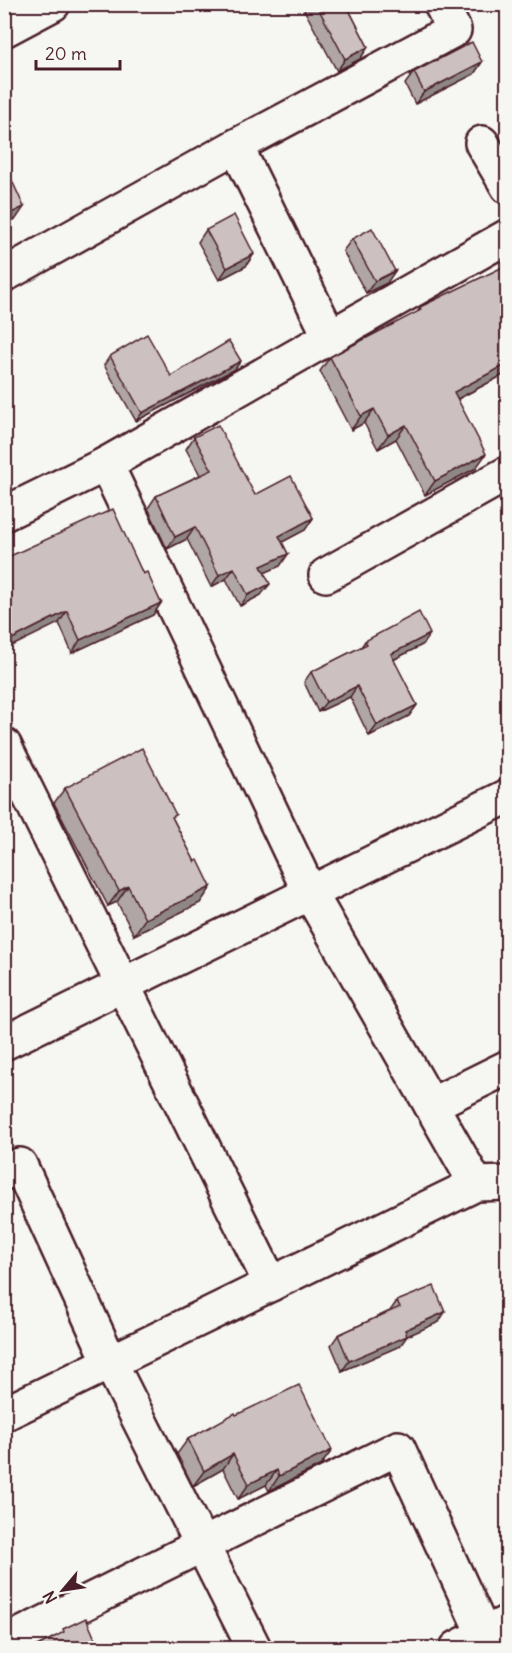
<svg xmlns="http://www.w3.org/2000/svg" width="512" height="1653" viewBox="0 0 512 1653" font-family="Delius,sans-serif">
<style>
.lines{fill:none;stroke-linecap:round;stroke-linejoin:round}
.minor-casing{stroke:#4a1f2b;stroke-width:38}
.minor{stroke:#f6f6f2;stroke-width:33}
.wall{fill:#afa6a5;stroke:#4a1f2b;stroke-width:1.5}
.shaded-wall{fill:#8f8786;stroke:#4a1f2b;stroke-width:1.5}
.building{fill:#ccc1c0;stroke:#4a1f2b;stroke-width:1.5}
</style>
<rect width="100%" height="100%" fill="#f6f6f2"/>
<filter id="ink" filterUnits="userSpaceOnUse"><feTurbulence type="fractalNoise" baseFrequency=".0167" numOctaves="2"/><feDisplacementMap in="SourceGraphic" scale="12" xChannelSelector="R" yChannelSelector="G"/><feConvolveMatrix kernelMatrix="1 2 1 2 8 2 1 2 1" color-interpolation-filters="sRGB"/></filter>
<g filter="url(#ink)">
<g class="lines">
<defs>
<g id="minor">
<polyline points="4,30 53,4"/>
<polyline points="482,143 508,187"/>
<polyline points="236,146 330,337"/>
<polyline points="4,275 236,146 454,30 441,4"/>
<polyline points="106,464 508,236"/>
<polyline points="4,514 106,464 310,893 476,1184"/>
<polyline points="326,575 508,473"/>
<polyline points="4,745 271,1284"/>
<polyline points="4,1043 508,796"/>
<polyline points="431,1105 508,1067"/>
<polyline points="4,1173 20,1165 110,1362 254,1648"/>
<polyline points="4,1414 476,1184 508,1183"/>
<polyline points="4,1643 398,1448 484,1635"/>
<polyline points="457,1648 508,1622"/>
</g>
</defs>
<use href="#minor" class="minor-casing"/>
<use href="#minor" class="minor"/>
</g>
<g class="wall">
<polygon points="301,4 346,4 368,47 360,59 337,71"/>
<polygon points="482,62 474,74 415,104 405,84 414,72"/>
<polygon points="206,230 246,266 219,280 198,242"/>
<polygon points="352,239 387,283 366,293 343,251"/>
<polygon points="420,307 507,373 458,399 476,468 425,495 396,439 378,449 364,423 351,430 320,371 330,357 417,313"/>
<polygon points="110,356 171,376 235,369 136,421 104,365"/>
<polygon points="194,437 255,495 313,518 305,530 282,542 288,554 280,566 264,573 261,595 240,606 226,579 211,587 187,539 167,549 148,508 156,496 200,475 186,449"/>
<polygon points="8,557 143,574 161,603 153,615 72,653 59,623"/>
<polygon points="365,641 422,645 393,660 417,705 409,716 369,736 350,697 318,712 304,682 311,672 361,647"/>
<polygon points="65,788 173,819 195,862 211,887 200,903 134,935 117,902 108,906 54,803"/>
<polygon points="397,1301 439,1322 407,1336 400,1346 342,1371 331,1345 338,1335 390,1311"/>
<polygon points="236,1415 332,1450 321,1465 269,1491 266,1485 238,1499 223,1469 193,1486 177,1454 188,1439"/>
</g>
<g class="shaded-wall">
<polygon points="368,47 360,59 337,71 345,59"/>
<polygon points="482,62 474,74 415,104 424,92"/>
<polygon points="24,207 16,219 4,224 4,216"/>
<polygon points="254,254 246,266 219,280 227,268"/>
<polygon points="395,271 387,283 366,293 375,281"/>
<polygon points="241,361 235,369 136,421 142,413"/>
<polygon points="507,364 507,373 444,406 454,392"/>
<polygon points="374,409 364,423 351,430 361,416"/>
<polygon points="406,425 396,439 378,449 388,435"/>
<polygon points="486,454 476,468 425,495 435,481"/>
<polygon points="313,518 305,530 271,548 279,536"/>
<polygon points="195,527 187,539 167,549 175,537"/>
<polygon points="288,554 280,566 253,578 261,566"/>
<polygon points="234,568 226,579 211,587 219,575"/>
<polygon points="270,584 261,595 240,606 248,595"/>
<polygon points="161,603 153,615 72,653 80,640"/>
<polygon points="67,611 59,623 4,650 4,643"/>
<polygon points="430,634 422,645 383,665 391,654"/>
<polygon points="357,686 350,697 318,712 326,702"/>
<polygon points="417,705 409,716 369,736 377,725"/>
<polygon points="128,886 117,902 108,906 119,891"/>
<polygon points="211,887 200,903 134,935 145,919"/>
<polygon points="445,1312 439,1322 407,1336 400,1346 342,1371 349,1361 405,1330"/>
<polygon points="332,1450 321,1465 269,1491 279,1476"/>
<polygon points="233,1454 223,1469 193,1486 204,1471"/>
<polygon points="277,1470 266,1485 238,1499 249,1484"/>
</g>
<g class="building">
<polygon points="316,4 346,4 368,47 345,59"/>
<polygon points="472,42 482,62 424,92 414,72"/>
<polygon points="4,163 24,207 5,216 4,215"/>
<polygon points="234,215 254,254 227,268 206,230"/>
<polygon points="372,228 395,271 375,281 352,239"/>
<polygon points="507,265 507,364 454,392 486,454 435,481 406,425 388,435 374,409 361,416 330,357 421,310 420,307"/>
<polygon points="147,334 171,376 229,341 241,361 142,413 110,356"/>
<polygon points="218,425 255,495 291,476 313,518 279,536 288,554 261,566 270,584 248,595 234,568 219,575 195,527 175,537 156,496 212,470 194,437"/>
<polygon points="113,509 143,574 147,572 161,603 80,640 67,611 4,643 4,551 8,557"/>
<polygon points="419,612 430,634 391,654 417,705 377,725 357,686 326,702 311,672 367,644 365,641"/>
<polygon points="142,748 176,815 172,817 195,862 198,860 211,887 145,919 128,886 119,891 65,788"/>
<polygon points="434,1286 445,1312 405,1330 407,1336 349,1361 338,1335 400,1307 397,1301"/>
<polygon points="299,1385 332,1450 279,1476 277,1470 249,1484 233,1454 204,1471 188,1439 235,1413 236,1415"/>
<polygon points="86,1618 99,1648 34,1648 64,1632 63,1629"/>
</g>
</g>
<rect width="512" height="1653" fill="none" stroke="#f6f6f2" stroke-width="24"/>
<rect x="12" y="12" width="488" height="1629" fill="none" stroke="#4a1f2b" stroke-width="2" filter="url(#ink)"/>
<g transform="translate(63 1590) rotate(241)" stroke="#f6f6f2" stroke-width="4.5" paint-order="stroke">
<path d="M0-4.5L10 22L0 15L-10 22Z" fill="#4a1f2b"/>
<text y="-9" font-size="16" font-weight="bold" text-anchor="middle" fill="#4a1f2b">N</text>
</g>
<path d="M36 60v9h84v-9" fill="none" stroke="#4a1f2b" stroke-width="3"/>
<text x="45" y="60" font-size="18" fill="#4a1f2b" stroke="#f6f6f2" stroke-width="4.5" paint-order="stroke">20 m</text>
</svg>
